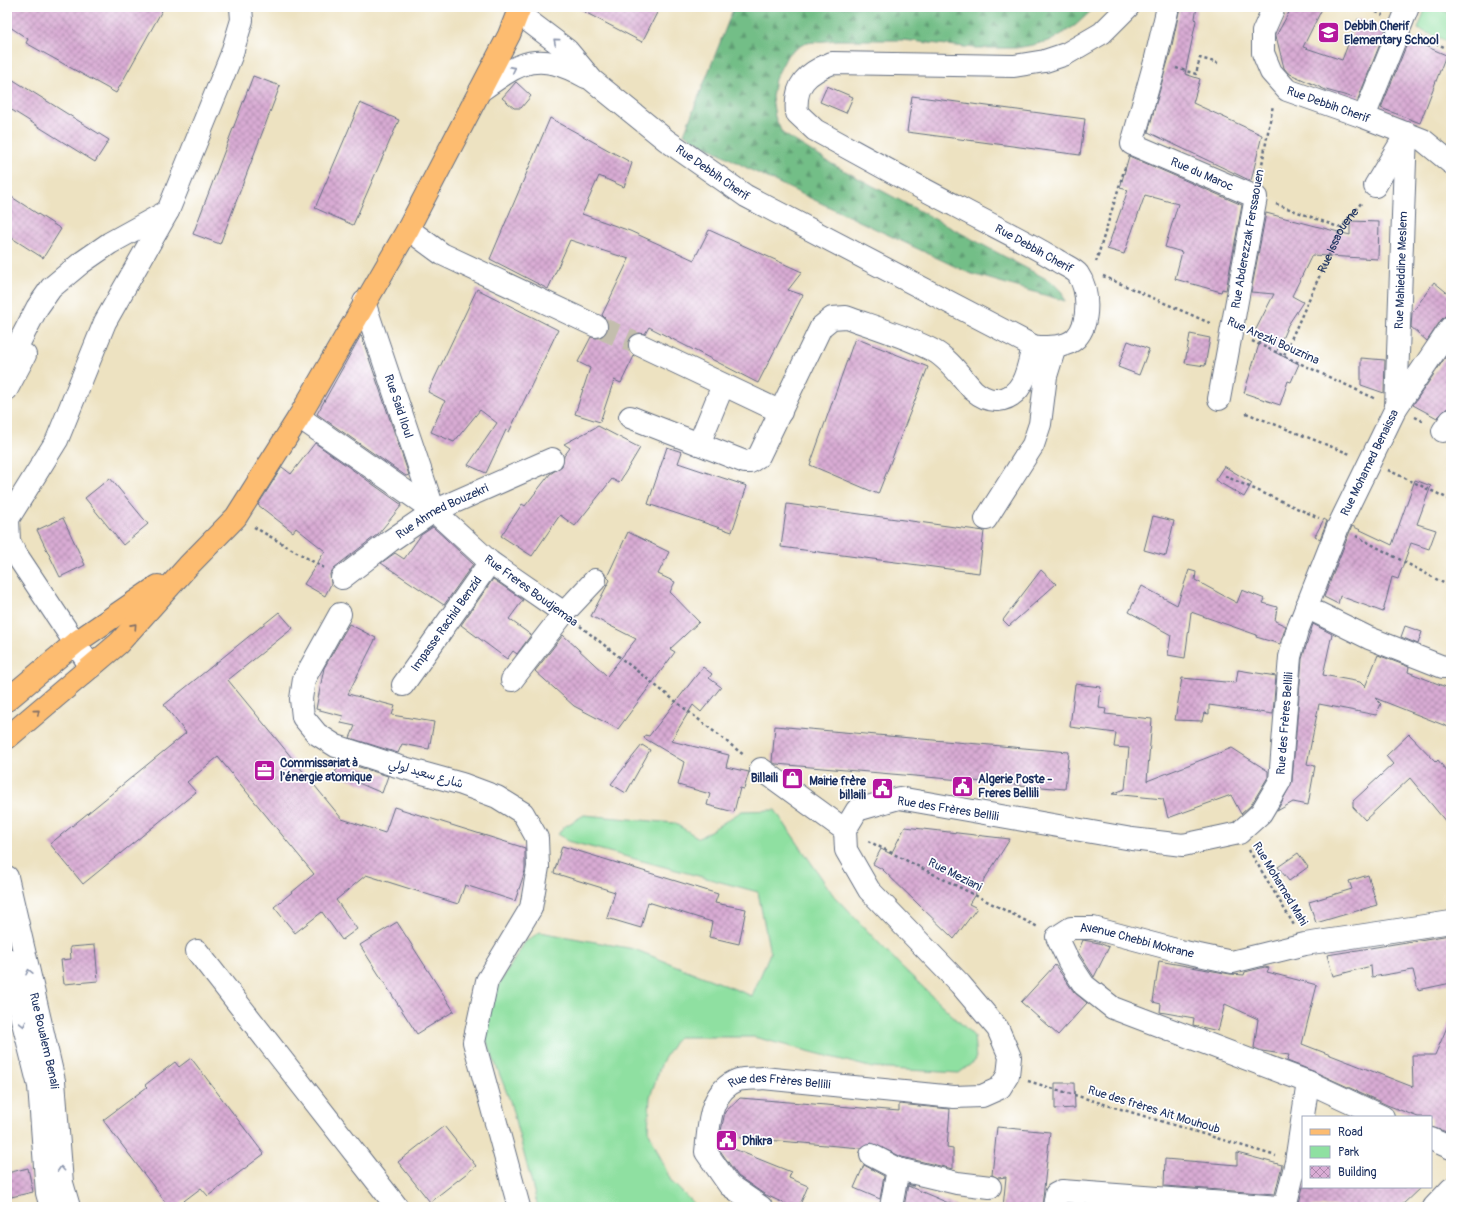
<svg xmlns="http://www.w3.org/2000/svg" width="1458" height="1214" viewBox="0 0 1458 1214" font-family="Pangolin,'Playpen Sans Arabic',sans-serif">
<style>
.green{fill:#8fe0a1;stroke:#558880}
.forest{fill:url(#forest-firs);stroke:#477672}
.building{fill:url(#building-cross-hatch)}
.lines{fill:none;stroke-linecap:round;stroke-linejoin:round}
.minor-tunnel{stroke:#c3bead;stroke-width:22;stroke-dasharray:22 11;stroke-linecap:butt}
.minor-casing{stroke:#646e81;stroke-width:24}
.major-casing{stroke:#646e81;stroke-width:24}
.path{stroke:#646e81;stroke-width:2.5;stroke-dasharray:3 3;stroke-linecap:butt}
.minor{stroke:#fff;stroke-width:22}
.major{stroke:#fdbc70;stroke-width:22}
.oneway{stroke:#8d97ae}
.oneway2{stroke:#816e66}
.labels{text-anchor:middle;dominant-baseline:central;stroke-width:3.5;stroke-linejoin:round;paint-order:stroke}
.poi-label{font-size:12px;font-weight:bold;fill:#1b2f5e;stroke:#fff;text-anchor:start}
.street-label{font-size:12px;fill:#1b2f5e;stroke:#fff}
</style>
<defs>
<pattern id="forest-firs" width="22" height="20" patternUnits="userSpaceOnUse"><rect width="22" height="20" fill="#73be87"/><path d="M5 1l3.5 6h-7zM16 11l3.5 6h-7z" fill="#5e9b72"/></pattern>
<pattern id="building-cross-hatch" width="8" height="8" patternUnits="userSpaceOnUse"><rect width="8" height="8" fill="#d9acd4"/><path d="M0 0l8 8M0 8l8-8" fill="none" stroke="#af8caf"/></pattern>
</defs>
<rect width="100%" height="100%" fill="#fff"/>
<filter id="ink" filterUnits="userSpaceOnUse"><feTurbulence type="fractalNoise" baseFrequency=".025" numOctaves="2"/><feDisplacementMap in="SourceGraphic" scale="8" xChannelSelector="R" yChannelSelector="G"/><feConvolveMatrix kernelMatrix="1 2 1 2 8 2 1 2 1" color-interpolation-filters="sRGB"/></filter>
<filter id="wash" filterUnits="userSpaceOnUse"><feTurbulence type="fractalNoise" baseFrequency=".012" numOctaves="4" result="noise"/><feDisplacementMap in="SourceGraphic" scale="16" xChannelSelector="R" yChannelSelector="G"/><feGaussianBlur stdDeviation="0.9" result="paint"/><feColorMatrix in="noise" values="0 0 0 0 0 0 0 0 0 0 0 0 0 0 0 0 0 1.4 0 .05"/><feComposite in="paint" operator="in"/></filter>
<g filter="url(#wash)">
<rect width="100%" height="100%" fill="#ede2c1"/>
<g class="green">
<polygon points="1426,7 1436,7 1451,14 1451,43 1418,29"/>
<polygon points="775,810 834,896 900,965 974,1036 976,1060 959,1073 873,1068 754,1037 678,1037 662,1062 650,1097 648,1130 671,1181 697,1207 538,1207 510,1101 485,1037 492,996 525,942 540,932 634,949 752,996 770,953 758,892 568,841 558,834 564,827 584,815 674,823 699,838 742,811"/>
</g>
<polygon class="forest" points="734,7 1095,7 1076,25 1052,40 1033,45 1016,48 974,48 903,40 837,40 805,43 788,54 775,79 772,97 775,117 782,133 832,164 1052,282 1062,292 1065,301 969,273 751,170 684,134"/>
<g id="blocks">
<g class="building">
<polygon points="7,7 164,7 116,93 26,43 28,39 7,25"/>
<polygon points="575,7 660,7 642,42"/>
<polygon points="1180,7 1197,7 1195,18 1196,21 1185,74 1200,79 1193,103 1262,135 1251,181 1148,132 1171,50"/>
<polygon points="1292,7 1323,7 1303,47 1342,60 1358,19 1386,29 1358,99 1326,90 1288,73 1284,68 1276,36"/>
<polygon points="1409,39 1446,55 1420,123 1381,108"/>
<polygon points="7,76 109,140 95,162 7,107"/>
<polygon points="253,76 280,86 220,244 193,234"/>
<polygon points="516,82 531,96 521,108 514,108 502,98"/>
<polygon points="827,86 853,97 846,113 820,102"/>
<polygon points="912,96 1085,119 1080,155 907,132"/>
<polygon points="360,103 399,120 353,225 315,208"/>
<polygon points="550,118 632,163 624,187 599,176 582,214 630,231 694,260 709,230 802,272 788,290 803,295 758,383 649,327 645,334 639,333 633,335 629,339 628,346 630,352 634,356 621,383 614,380 600,422 575,414 590,368 578,362 591,337 597,338 603,336 607,332 608,325 606,319 602,315 629,259 570,240 548,289 490,259"/>
<polygon points="1129,156 1242,205 1226,290 1222,289 1221,292 1175,279 1182,252 1165,247 1178,204 1145,195 1124,254 1107,249 1128,190 1120,188"/>
<polygon points="7,194 61,229 43,258 7,235"/>
<polygon points="1266,213 1350,235 1350,221 1379,222 1378,259 1312,255 1292,296 1303,302 1288,325 1276,353 1299,364 1291,382 1288,381 1280,405 1244,393 1261,338 1254,333 1274,294 1251,292"/>
<polygon points="1434,282 1451,296 1451,315 1445,316 1441,320 1427,341 1411,327 1412,313"/>
<polygon points="477,289 558,330 509,432 506,430 486,473 468,465 497,423 480,410 454,442 431,432 445,401 428,392"/>
<polygon points="1190,334 1210,338 1205,366 1185,363"/>
<polygon points="361,335 409,475 406,476 317,414"/>
<polygon points="855,338 928,367 878,494 810,465"/>
<polygon points="1128,341 1149,349 1139,375 1118,367"/>
<polygon points="1451,349 1451,407 1446,409 1437,418 1413,405"/>
<polygon points="1361,358 1385,360 1384,393 1361,385"/>
<polygon points="598,426 640,448 619,483 612,479 575,526 560,515 532,556 501,536 522,504 525,506 550,474 562,466 564,456 570,448 564,444"/>
<polygon points="315,443 402,505 378,534 334,568 330,574 331,584 325,596 304,584 325,551 296,528 293,532 258,505 282,467 291,474"/>
<polygon points="667,447 682,452 678,463 747,486 732,532 648,504"/>
<polygon points="1224,466 1252,483 1244,497 1215,480"/>
<polygon points="110,478 148,524 123,545 85,498"/>
<polygon points="1415,480 1431,486 1417,524 1436,530 1429,549 1411,543 1398,579 1392,577 1383,612 1340,596 1338,604 1324,597 1352,526 1392,545"/>
<polygon points="787,504 984,531 979,573 781,547"/>
<polygon points="1153,516 1174,521 1166,556 1144,550"/>
<polygon points="63,518 85,565 60,577 37,530"/>
<polygon points="1324,519 1327,521 1320,539 1315,536"/>
<polygon points="433,527 473,564 444,605 381,563 395,553 404,559 421,535"/>
<polygon points="628,532 669,552 658,574 675,582 670,592 699,622 670,649 675,652 618,729 574,706 535,671 563,635 607,676 636,639 591,616 610,580 607,577"/>
<polygon points="1041,570 1056,584 1009,626 1003,620"/>
<polygon points="1189,570 1196,572 1195,580 1237,603 1242,590 1265,599 1263,603 1277,607 1275,621 1286,626 1280,644 1256,637 1257,635 1191,612 1185,658 1168,655 1171,635 1129,612 1142,586 1177,605"/>
<polygon points="493,579 523,600 509,619 531,635 517,654 513,651 507,659 461,625"/>
<polygon points="279,612 293,628 228,680 342,819 385,833 394,807 525,848 525,871 515,901 465,885 458,904 366,875 336,900 357,929 342,940 322,912 295,933 274,907 314,874 218,757 187,782 196,792 83,884 50,844 186,733 164,705"/>
<polygon points="349,624 376,638 348,694 395,706 392,715 434,722 429,749 402,744 398,753 350,738 355,726 341,723 343,716 316,709 324,668"/>
<polygon points="1313,624 1332,634 1323,675 1360,682 1365,687 1378,655 1409,667 1408,672 1451,689 1451,728 1375,698 1381,704 1376,715 1319,704 1307,764 1315,766 1308,805 1293,802 1277,811 1292,782 1302,659"/>
<polygon points="1405,626 1422,632 1418,644 1401,637"/>
<polygon points="703,667 712,674 709,678 721,687 701,712 693,705 671,741 729,755 726,767 749,772 744,789 740,788 734,812 707,805 710,794 678,785 684,762 644,738 645,735 649,736"/>
<polygon points="1238,670 1276,676 1273,714 1209,705 1209,714 1204,713 1202,721 1175,720 1182,678 1236,683"/>
<polygon points="1075,684 1101,687 1099,708 1106,709 1105,714 1152,719 1147,781 1232,748 1268,771 1268,777 1251,805 1241,814 1231,795 1168,818 1163,799 1112,794 1125,789 1129,748 1114,747 1116,733 1070,727"/>
<polygon points="775,726 1069,752 1065,789 776,764 772,762"/>
<polygon points="1409,734 1436,762 1438,760 1451,777 1451,828 1410,778 1365,820 1353,807 1353,801 1393,764 1386,756"/>
<polygon points="642,745 650,750 626,793 611,784"/>
<polygon points="340,761 388,776 382,793 335,773"/>
<polygon points="905,827 1010,839 969,904 977,908 954,939 882,869 873,864 881,849 891,854"/>
<polygon points="562,846 718,894 715,903 746,909 739,944 709,937 712,922 648,902 641,928 607,918 615,892 554,873"/>
<polygon points="1298,853 1308,867 1289,881 1278,867"/>
<polygon points="1368,875 1377,905 1316,923 1309,902 1352,889 1349,881"/>
<polygon points="397,922 454,1011 417,1034 360,945"/>
<polygon points="1450,935 1451,983 1418,990 1413,970 1372,977 1371,966 1333,976 1327,955"/>
<polygon points="1083,940 1099,943 1109,947 1094,977 1078,952"/>
<polygon points="95,945 98,981 64,984 61,960 71,959 70,947"/>
<polygon points="1159,961 1230,974 1244,975 1245,972 1265,967 1269,968 1267,972 1317,985 1302,1044 1413,1087 1412,1055 1435,1055 1451,1018 1451,1122 1447,1132 1431,1127 1431,1117 1418,1117 1387,1105 1313,1071 1287,1061 1289,1055 1262,1051 1254,1048 1258,1019 1225,1004 1218,1031 1193,1025 1194,1018 1160,1012 1161,1004 1153,1002"/>
<polygon points="1055,965 1074,992 1087,1003 1058,1035 1021,1002"/>
<polygon points="191,1058 264,1154 208,1196 201,1188 176,1207 169,1207 103,1120 147,1087 145,1085 175,1062 179,1067"/>
<polygon points="1055,1083 1074,1083 1075,1108 1055,1109"/>
<polygon points="740,1098 899,1111 899,1104 950,1109 947,1148 953,1149 953,1169 902,1157 871,1143 861,1148 720,1136 725,1112"/>
<polygon points="444,1126 476,1166 430,1202 398,1162"/>
<polygon points="997,1127 1050,1132 1042,1207 1003,1207 1006,1177 998,1178 992,1175"/>
<polygon points="719,1143 791,1172 789,1178 808,1186 799,1207 792,1207 764,1194 738,1176 719,1149"/>
<polygon points="1237,1153 1282,1165 1275,1194 1164,1186 1165,1159 1237,1165"/>
<polygon points="864,1165 884,1176 880,1199 854,1188"/>
<polygon points="28,1168 33,1192 7,1198 7,1173"/>
<polygon points="908,1184 914,1186 908,1186 958,1207 904,1207"/>
<polygon points="1303,1187 1421,1187 1400,1207 1298,1207"/>
<polygon points="1067,1204 1083,1205 1083,1207 1067,1207"/>
</g>
</g>
</g>
<g filter="url(#ink)">
<use href="#blocks" fill-opacity="0" stroke="#646e81" stroke-width="1"/>
<g class="lines">
<polyline class="minor-tunnel" points="596,326 640,345"/>
<defs>
<g id="minor">
<path id="s2" d="M 1168,7 L 1155,62 L 1132,144 L 1256,197 L 1219,399"/>
<path id="s3" d="M 1274,7 L 1263,32 L 1263,53 L 1271,72 L 1287,90 L 1364,117 L 1423,140 L 1451,163"/>
<path id="s4" d="M 518,13 L 567,50 L 592,80 L 666,140 L 746,196 L 1033,346 C 1046,348 1066,348 1076,338 C 1090,323 1089,290 1078,274 C 1074,269 1064,265 1058,261 C 1024,240 989,224 954,205 C 907,181 861,155 815,130 L 797,113 C 794,84 807,73 832,63 L 1014,66 L 1045,61 L 1066,54 L 1102,33 L 1128,7"/>
<path d="M 480,91 C 522,61 537,50 586,77"/>
<polyline points="1364,117 1408,7"/>
<polyline points="1375,186 1405,136"/>
<polyline points="408,229 442,254 596,326"/>
<path id="s5" d="M 364,302 L 434,511"/>
<polyline points="640,345 781,412"/>
<polyline points="7,366 37,308 51,288 81,263 110,243 168,211"/>
<polyline points="7,389 25,355"/>
<path id="s6" d="M 1396,408 L 1406,133"/>
<polyline points="299,417 434,511 490,562 564,613"/>
<path d="M 630,417 L 745,462 L 750,462 L 759,456 L 821,327 L 832,318 L 846,317 C 874,327 908,337 934,351 C 950,360 961,377 973,390 C 980,396 988,401 998,400 C 1025,397 1028,367 1033,346"/>
<polyline points="1443,431 1451,420"/>
<polyline points="699,444 723,385"/>
<polyline points="986,519 1033,445 1040,424 1046,376 1055,347"/>
<path id="s7" d="M 342,578 L 390,541 L 434,511 L 552,459"/>
<polyline points="1306,607 1369,638 1443,667 1451,666"/>
<polyline points="340,614 304,679 301,699 303,717 317,734 336,746 397,766 462,784 497,797 523,813 537,838 538,867 531,908 487,981 474,1042 519,1207"/>
<polyline points="91,667 14,551 9,541 8,519 57,440 105,322 168,211 231,56 242,20 241,7"/>
<polyline points="512,680 564,613 595,580"/>
<path id="s8" d="M 403,685 L 490,562"/>
<polyline points="761,769 845,830"/>
<path id="s9" d="M 7,877 L 54,1081 L 62,1183 L 69,1207"/>
<polyline points="197,951 397,1207"/>
<polyline points="7,959 39,1086 47,1193 51,1207"/>
<polyline points="1308,1082 1383,1117"/>
<polyline points="1431,1139 1451,1148"/>
<polyline points="871,1155 898,1169 957,1183 990,1187"/>
<path id="s10" d="M 761,1207 L 729,1185 L 706,1152 C 709,1125 709,1091 738,1080 C 745,1078 756,1079 763,1078 L 954,1097 L 982,1096 L 1000,1088 L 1008,1075 L 1010,1057 L 998,1029 L 960,984 L 869,890 L 846,850 L 845,830 L 857,810 L 899,798 L 1132,839 L 1183,845 L 1239,833 L 1261,813 L 1280,781 L 1290,657 L 1297,631 L 1338,527 L 1396,408 L 1451,327"/>
<polyline points="891,1207 898,1169"/>
<polyline points="1054,1207 1056,1194 1062,1191 1279,1207"/>
<path id="s11" d="M 1285,1207 L 1296,1162 L 1308,1082 L 1113,1008 L 1084,985 L 1069,962 L 1057,937 L 1071,928 L 1093,928 L 1180,951 L 1232,962 L 1305,944 L 1451,922"/>
<polyline points="1434,1207 1451,1189"/>
</g>
<g id="major">
<polyline points="7,700 75,643 158,586"/>
<polyline points="7,738 119,643 188,566 236,517 299,417 408,229 509,35 520,7"/>
</g>
</defs>
<use href="#minor" class="minor-casing"/>
<use href="#major" class="major-casing"/>
<g class="path">
<polyline points="1365,7 1383,15"/>
<polyline points="1419,36 1451,50"/>
<polyline points="1176,68 1196,74 1200,58 1218,63"/>
<polyline points="1260,175 1273,105"/>
<polyline points="1276,204 1341,228"/>
<polyline points="1096,262 1126,164"/>
<polyline points="1103,276 1212,324"/>
<polyline points="1252,341 1374,398"/>
<path id="s1" d="M 1284,355 L 1341,228 L 1362,202"/>
<polyline points="1246,413 1350,454"/>
<polyline points="1415,417 1425,422"/>
<polyline points="1388,470 1451,500"/>
<polyline points="1225,476 1319,518"/>
<polyline points="254,527 324,568"/>
<polyline points="1356,536 1451,587"/>
<polyline points="580,626 745,756"/>
<polyline points="868,841 1038,927"/>
<polyline points="1249,850 1294,925"/>
<polyline points="1028,1081 1276,1156"/>
</g>
<use href="#minor" class="minor"/>
<use href="#major" class="major"/>
</g>
<defs><path id="oneway-chevron" d="M-2-3.5L2.5 0L-2 3.5" fill="none" stroke-width="1.6" stroke-linecap="round" stroke-linejoin="round"/></defs>
<g class="oneway">
<use href="#oneway-chevron" transform="translate(556 41) rotate(-140)"/>
<use href="#oneway-chevron" transform="translate(513 69) rotate(-26)"/>
<use href="#oneway-chevron" transform="translate(29 972) rotate(-103)"/>
<use href="#oneway-chevron" transform="translate(23 1024) rotate(76)"/>
<use href="#oneway-chevron" transform="translate(61 1169) rotate(-94)"/>
</g>
<g class="oneway2">
<use href="#oneway-chevron" transform="translate(134 626) rotate(-48)"/>
<use href="#oneway-chevron" transform="translate(37 712) rotate(-40)"/>
</g>
</g>
<defs>
<symbol id="school-square" viewBox="-11 -11 22 22"><rect x="-9" y="-9" width="18" height="18" rx="4" fill="#b5179e" stroke="#fff"/><path d="M0-5L7-2L0 1L-7-2ZM-4 1L0 2.5L4 1V4Q0 6-4 4Z" fill="#fff"/></symbol>
<symbol id="office-square" viewBox="-11 -11 22 22"><rect x="-9" y="-9" width="18" height="18" rx="4" fill="#b5179e" stroke="#fff"/><path d="M-6-3h4V-5.5h4V-3h4V5H-6ZM-1-4.5V-3h2v-1.5ZM-6 0V1H6V0Z" fill="#fff"/></symbol>
<symbol id="shop-square" viewBox="-11 -11 22 22"><rect x="-9" y="-9" width="18" height="18" rx="4" fill="#b5179e" stroke="#fff"/><path d="M-5-2.5h2.3a2.7 3.5 0 0 1 5.4 0H5L5.5 6h-11ZM-1.5-2.5h3a1.5 2.3 0 0 0-3 0Z" fill="#fff"/></symbol>
<symbol id="civic-square" viewBox="-11 -11 22 22"><rect x="-9" y="-9" width="18" height="18" rx="4" fill="#b5179e" stroke="#fff"/><path d="M-.6-6.5H3V-4.5H.6V-3L4-1V1h2V6H-6V1h2V-1L-.6-3ZM-1.2 2.5V6h2.4V2.5Z" fill="#fff"/></symbol>
</defs>
<g fill-rule="evenodd">
<use href="#school-square" x="1316" y="20" width="25" height="25"/>
<use href="#office-square" x="252" y="758" width="25" height="25"/>
<use href="#shop-square" x="780" y="766" width="25" height="25"/>
<use href="#civic-square" x="950" y="774" width="25" height="25"/>
<use href="#civic-square" x="870" y="776" width="25" height="25"/>
<use href="#civic-square" x="714" y="1128" width="25" height="25"/>
</g>
<g class="labels">
<g class="poi-label">
<text x="1344" y="26">Debbih Cherif<tspan x="1344" dy="14">Elementary School</tspan></text>
<text x="280" y="763">Commissariat à<tspan x="280" dy="14">l'énergie atomique</tspan></text>
<text x="778" y="778" text-anchor="end">Billaili</text>
<text x="978" y="779">Algerie Poste -<tspan x="978" dy="14">Freres Bellili</tspan></text>
<text x="866" y="781" text-anchor="end">Mairie frère<tspan x="866" dy="14">billaili</tspan></text>
<text x="742" y="1141">Dhikra</text>
</g>
<g class="street-label">
<text stroke="none"><textPath href="#s3" startOffset="137">Rue Debbih Cherif</textPath></text>
<text stroke="none"><textPath href="#s4" startOffset="253">Rue Debbih Cherif</textPath></text>
<text stroke="none"><textPath href="#s2" startOffset="218">Rue du Maroc</textPath></text>
<text transform="translate(1248 239) rotate(-80)">Rue Abderezzak Ferssaouen</text>
<text stroke="none"><textPath href="#s1" startOffset="127">Rue Issaouene</textPath></text>
<text transform="translate(1034 249) rotate(29)">Rue Debbih Cherif</text>
<text stroke="none"><textPath href="#s6" startOffset="138">Rue Mahieddine Meslem</textPath></text>
<text transform="translate(1273 341) rotate(24)">Rue Arezki Bouzrina</text>
<text stroke="none"><textPath href="#s5" startOffset="110">Rue Said Iloul</textPath></text>
<text stroke="none"><textPath href="#s10" startOffset="1561">Rue Mohamed Benaissa</textPath></text>
<text stroke="none"><textPath href="#s7" startOffset="121">Rue Ahmed Bouzekri</textPath></text>
<text transform="translate(531 591) rotate(36)">Rue Freres Boudjemaa</text>
<text stroke="none"><textPath href="#s8" startOffset="75">Impasse Rachid Benzid</textPath></text>
<text stroke="none"><textPath href="#s10" startOffset="1284">Rue des Frères Bellili</textPath></text>
<text transform="translate(426 774) rotate(16)">شارع سعيد لولي</text>
<text transform="translate(948 809) rotate(9)">Rue des Frères Bellili</text>
<text transform="translate(955 875) rotate(27)">Rue Meziani</text>
<text transform="translate(1280 884) rotate(59)">Rue Mohamed Mahi</text>
<text stroke="none"><textPath href="#s11" startOffset="512">Avenue Chebbi Mokrane</textPath></text>
<text stroke="none"><textPath href="#s9" startOffset="168">Rue Boualem Benali</textPath></text>
<text stroke="none"><textPath href="#s10" startOffset="204">Rue des Frères Bellili</textPath></text>
<text transform="translate(1154 1110) rotate(17)">Rue des frères Ait Mouhoub</text>
</g>
</g>
<rect width="1458" height="1214" fill="none" stroke="#fff" stroke-width="24"/>
<rect x="1302" y="1116" width="130" height="72" fill="#ffffff" stroke="#a4acbf"/>
<rect x="1310" y="1129" width="20" height="6" fill="#fdbc70" stroke="#a4acbf"/>
<text x="1338" y="1136" font-size="12" fill="#1b2f5e">Road</text>
<rect x="1310" y="1146" width="20" height="12" fill="#8fe0a1" stroke="#a4acbf"/>
<text x="1338" y="1156" font-size="12" fill="#1b2f5e">Park</text>
<rect x="1310" y="1166" width="20" height="12" fill="url(#building-cross-hatch)" stroke="#a4acbf"/>
<text x="1338" y="1176" font-size="12" fill="#1b2f5e">Building</text>
</svg>
